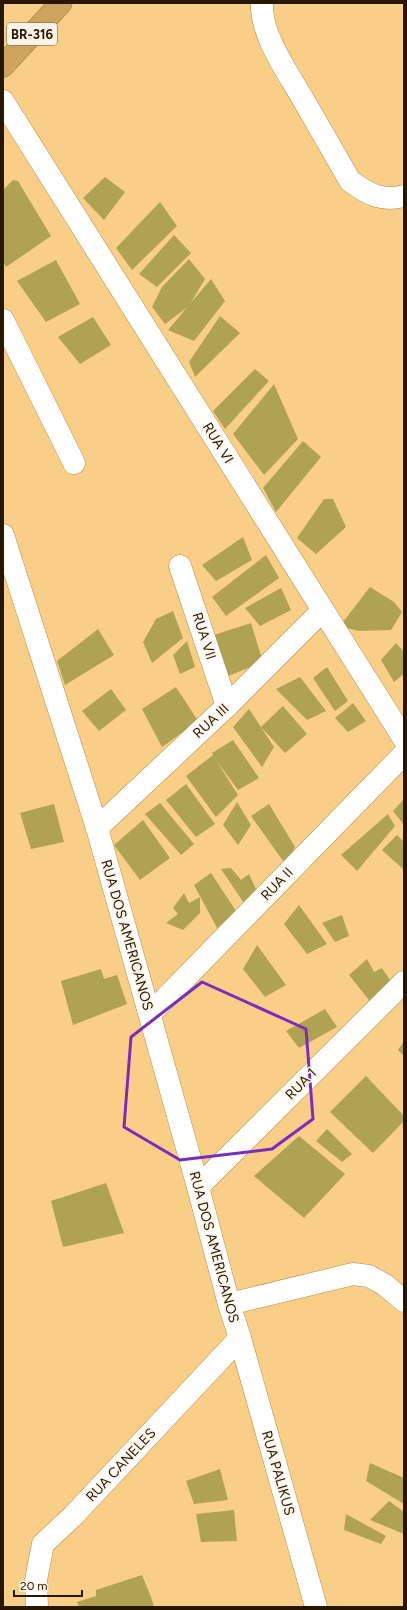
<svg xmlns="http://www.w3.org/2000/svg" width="407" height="1610" viewBox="0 0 407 1610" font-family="Figtree,sans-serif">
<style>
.building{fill:#afa253}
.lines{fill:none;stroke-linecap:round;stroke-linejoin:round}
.minor-casing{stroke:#b58d46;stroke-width:23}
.highway-casing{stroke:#93733e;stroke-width:23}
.minor{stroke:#fff;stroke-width:22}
.highway{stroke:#cda55f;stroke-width:22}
.marked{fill:none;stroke:#7b2cbf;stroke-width:3;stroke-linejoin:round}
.labels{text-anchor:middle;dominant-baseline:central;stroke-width:3;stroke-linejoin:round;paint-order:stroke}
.shield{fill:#fef5e8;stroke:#685a46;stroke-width:1}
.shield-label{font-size:13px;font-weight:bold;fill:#271700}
.street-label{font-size:14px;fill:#271700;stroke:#fef5e8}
</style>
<rect width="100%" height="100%" fill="#f9cf87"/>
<g class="building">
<polygon points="105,177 125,192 104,220 83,198"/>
<polygon points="13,180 18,181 51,236 6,267 3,261 3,190"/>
<polygon points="160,202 177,226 132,270 116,248"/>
<polygon points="174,235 191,253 157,287 139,274"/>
<polygon points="189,259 205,279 189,306 165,324 152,307 162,287"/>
<polygon points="56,260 80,304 46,322 17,281"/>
<polygon points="211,279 225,301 194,341 168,330"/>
<polygon points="220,316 240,333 195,377 189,362"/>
<polygon points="93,317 111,345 80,364 58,337"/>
<polygon points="255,369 269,381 225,429 213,411"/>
<polygon points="274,384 298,439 264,475 233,434"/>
<polygon points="303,441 321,457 276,512 263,488"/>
<polygon points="324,499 333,499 346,527 316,554 297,538"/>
<polygon points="243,537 252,560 216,581 202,565"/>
<polygon points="266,555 279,578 226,616 212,597"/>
<polygon points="370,587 394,602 402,612 391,630 358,631 340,626"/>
<polygon points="281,588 291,610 260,626 245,608"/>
<polygon points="173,611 183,638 152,663 143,642 156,619"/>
<polygon points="251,623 263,662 226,677 214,635"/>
<polygon points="98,629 114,655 65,685 57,661"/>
<polygon points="187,641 195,667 180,674 173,655"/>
<polygon points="396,643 404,652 404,674 394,682 381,660"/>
<polygon points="327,667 348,701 335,711 313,678"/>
<polygon points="300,677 326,711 307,720 276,689"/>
<polygon points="176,687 198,721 162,747 142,709"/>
<polygon points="111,689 126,710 99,731 82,711"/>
<polygon points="353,703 366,721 348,732 335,718"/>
<polygon points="283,706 307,734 285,753 261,727 274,747 262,767 233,727 249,709 261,727"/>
<polygon points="233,740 259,778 238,790 216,760 238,795 216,817 186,776 213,755 212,753"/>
<polygon points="186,784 215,824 196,837 166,800"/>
<polygon points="404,799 404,825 393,811"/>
<polygon points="237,802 251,825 238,845 223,825"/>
<polygon points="160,803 194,844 181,855 145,814"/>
<polygon points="54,804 64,842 31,849 20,813"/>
<polygon points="269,804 295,847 286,865 251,816"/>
<polygon points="388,814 395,826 357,871 341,855"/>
<polygon points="143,820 170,858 140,880 114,845"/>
<polygon points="397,835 404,842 404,870 382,850"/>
<polygon points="231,868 241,880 249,874 258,894 248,909 221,869"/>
<polygon points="211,873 236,911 217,928 194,885"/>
<polygon points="184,893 189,903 200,897 200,913 183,930 166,923 178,914 173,908"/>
<polygon points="299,905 327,944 307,954 284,924"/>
<polygon points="342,915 349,936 335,942 322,923"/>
<polygon points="257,945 286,985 265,997 243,969"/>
<polygon points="367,959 374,972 382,968 392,983 372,1004 349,975"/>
<polygon points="101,969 104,979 117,975 127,1004 73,1025 61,981"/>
<polygon points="325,1009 337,1027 299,1048 286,1031"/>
<polygon points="404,1041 404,1056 398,1050"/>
<polygon points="366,1076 404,1116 404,1121 373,1153 330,1112"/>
<polygon points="327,1129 352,1154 342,1162 316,1141"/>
<polygon points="299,1136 345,1174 304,1218 254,1176"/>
<polygon points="106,1183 124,1233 63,1247 51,1201"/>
<polygon points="370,1463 404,1478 404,1504 366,1481"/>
<polygon points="220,1469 228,1500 194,1504 186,1481"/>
<polygon points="389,1501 404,1512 404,1534 370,1520"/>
<polygon points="234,1510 237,1541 201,1542 196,1514"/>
<polygon points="346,1514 386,1536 381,1544 344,1530"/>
<polygon points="142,1575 151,1597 154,1607 79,1607 77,1602 96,1596 96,1590"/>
</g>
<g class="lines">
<defs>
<g id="minor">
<path d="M 262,3 C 260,34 288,73 303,99 C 319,127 335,154 350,181 C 368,194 382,202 404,196"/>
<polyline points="3,101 404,739"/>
<polyline points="3,320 74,463"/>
<polyline points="3,535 97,828 198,1187 229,1304 240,1338 316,1607"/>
<polyline points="180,566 227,706"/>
<polyline points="97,828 227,706 323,610"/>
<polyline points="150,1014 404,754"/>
<polyline points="198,1187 404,982"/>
<polyline points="229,1304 353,1274 369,1276 385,1285 404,1301"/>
<polyline points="37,1607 36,1580 43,1544 73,1516 240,1338"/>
</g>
<polyline id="highway" points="3,66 61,3"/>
</defs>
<use href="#minor" class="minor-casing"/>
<use href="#highway" class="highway-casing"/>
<use href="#minor" class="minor"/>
<use href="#highway" class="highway"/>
</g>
<path class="marked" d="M 202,982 L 306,1029 L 313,1119 L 272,1149 L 180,1160 L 124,1127 L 131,1037 Z"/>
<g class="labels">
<rect class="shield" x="7" y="23" width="50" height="22" rx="3"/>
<g class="shield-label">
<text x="32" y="34">BR-316</text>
</g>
<g class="street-label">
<text transform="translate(218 443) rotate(58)">RUA VI</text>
<text transform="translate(204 636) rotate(72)">RUA VII</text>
<text transform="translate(211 721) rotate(-43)">RUA III</text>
<text transform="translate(277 884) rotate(-46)">RUA II</text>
<text transform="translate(127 935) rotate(74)">RUA DOS AMERICANOS</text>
<text transform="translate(301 1084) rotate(-45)">RUA 1</text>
<text transform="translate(214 1247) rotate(75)">RUA DOS AMERICANOS</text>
<text transform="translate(121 1465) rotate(-47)">RUA CANELES</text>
<text transform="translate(278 1473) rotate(74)">RUA PALIKUS</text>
</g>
</g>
<rect width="407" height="1610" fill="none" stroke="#271700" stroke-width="8"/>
<path d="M14 1590v6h68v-6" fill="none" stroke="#271700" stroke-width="2"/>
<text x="20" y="1590" font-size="12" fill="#271700" stroke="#fef5e8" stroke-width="3" paint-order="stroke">20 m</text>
</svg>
